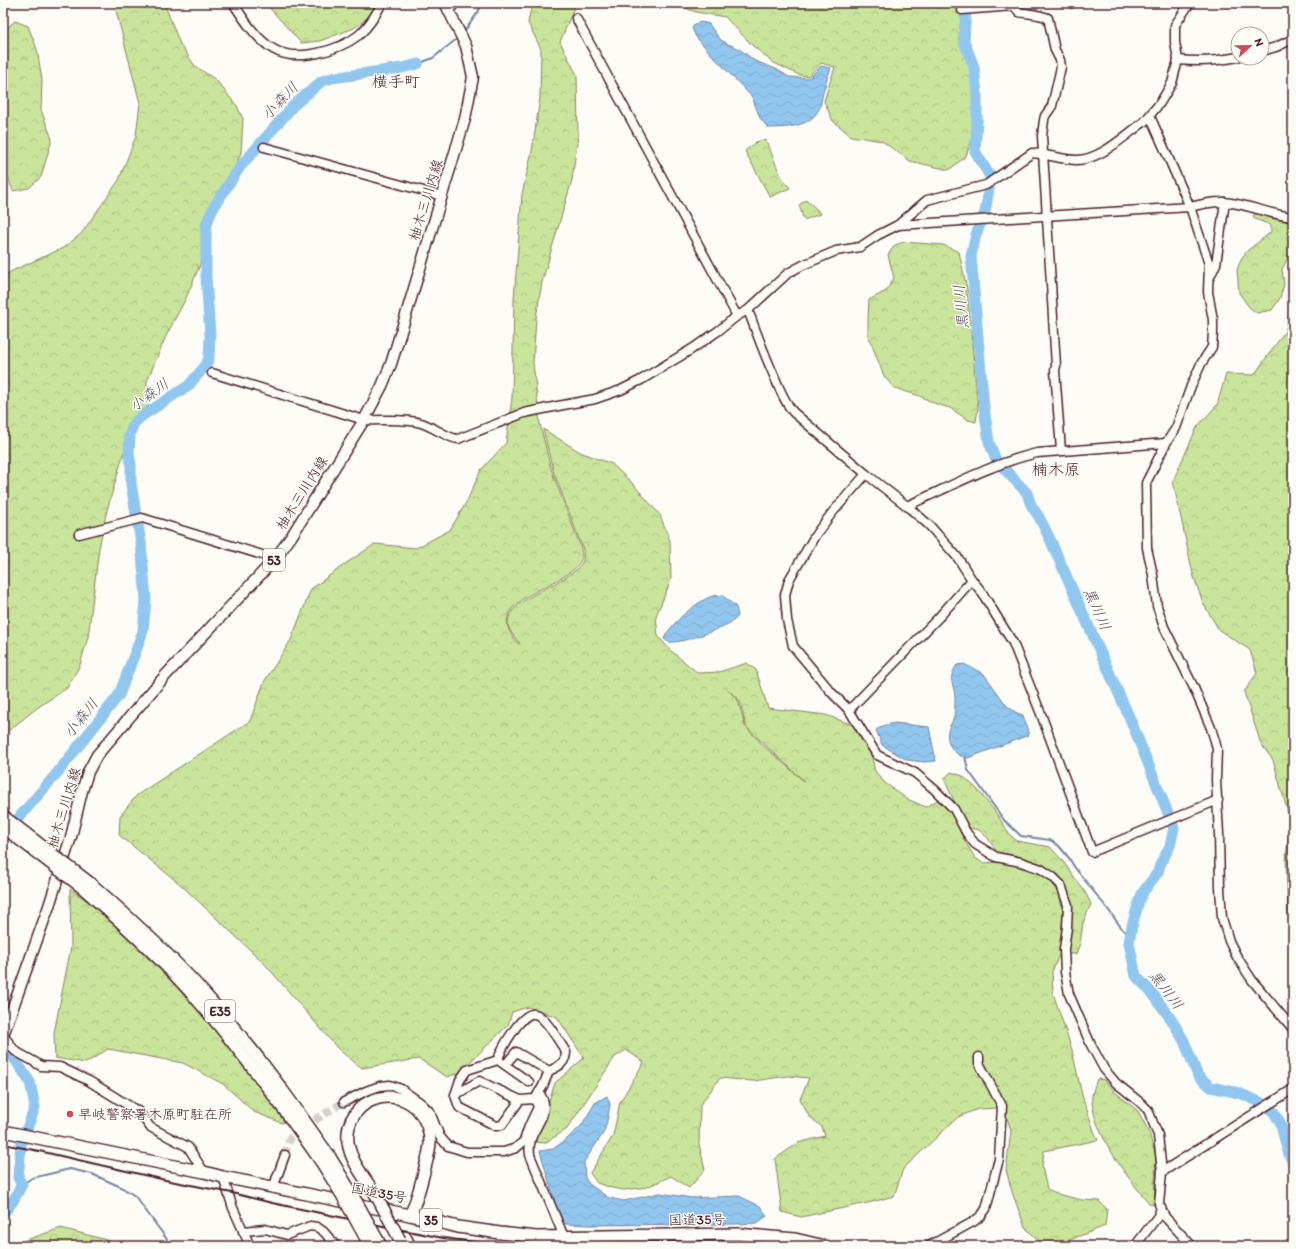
<svg xmlns="http://www.w3.org/2000/svg" width="1296" height="1249" viewBox="0 0 1296 1249" font-family="Itim,'Klee One',sans-serif">
<style>
.forest{fill:url(#forest-crowns);stroke:#8a8263;fill-rule:evenodd}
.water{fill:url(#water-waves);stroke:#7584a1}
.lines{fill:none;stroke-linecap:round;stroke-linejoin:round}
.stream{stroke:#7584a1;stroke-width:2}
.river{stroke:#91c7ef;stroke-width:11}
.minor-tunnel{stroke:#d9d0ce;stroke-width:8;stroke-dasharray:8 4;stroke-linecap:butt}
.minor-casing{stroke:#4a1f2b;stroke-width:11}
.major-casing{stroke:#4a1f2b;stroke-width:13}
.highway-casing{stroke:#4a1f2b;stroke-width:14}
.minor{stroke:#fdfcf7;stroke-width:8}
.major{stroke:#fdfcf7;stroke-width:10}
.highway{stroke:#fdfcf7;stroke-width:11}
.rail{stroke:#4a1f2b;stroke-width:2}
.highway-bridge-casing{stroke:#4a1f2b;stroke-width:14;stroke-linecap:butt}
.highway-bridge{stroke:#fdfcf7;stroke-width:11}
.poi-dot{fill:#d1495b;stroke:#fdfcf7;stroke-width:1.5}
.labels{text-anchor:middle;dominant-baseline:central;stroke-width:3;stroke-linejoin:round;paint-order:stroke}
.shield{fill:#fdfcf7;stroke:#806168;stroke-width:1}
.shield-label{font-size:13px;font-weight:bold;fill:#4a1f2b}
.street-label{font-size:14px;fill:#4a1f2b;stroke:#fdfcf7}
.poi-label{font-size:14px;fill:#4a1f2b;stroke:#fdfcf7;text-anchor:start}
.water-label{font-size:15px;font-style:italic;fill:#5f5166;stroke:#fdfcf7}
.quarter-label{font-size:16px;fill:#4a1f2b;stroke:#fdfcf7}
</style>
<defs>
<pattern id="forest-crowns" width="20" height="18" patternUnits="userSpaceOnUse"><rect width="20" height="18" fill="#c9e49b"/><path d="M2 6a3 3 0 1 1 6 0M12 15a3 3 0 1 1 6 0" fill="none" stroke="#aec386"/></pattern>
<pattern id="water-waves" width="16" height="10" patternUnits="userSpaceOnUse"><rect width="16" height="10" fill="#91c7ef"/><path d="M0 5q4-4 8 0t8 0" fill="none" stroke="#7faacd"/></pattern>
</defs>
<rect width="100%" height="100%" fill="#fdfcf7"/>
<filter id="ink" filterUnits="userSpaceOnUse"><feTurbulence type="fractalNoise" baseFrequency=".025" numOctaves="2"/><feDisplacementMap in="SourceGraphic" scale="8" xChannelSelector="R" yChannelSelector="G"/><feConvolveMatrix kernelMatrix="1 2 1 2 8 2 1 2 1" color-interpolation-filters="sRGB"/></filter>
<g filter="url(#ink)">
<g class="forest">
<polygon points="114,3 164,3 180,44 195,66 216,80 237,106 243,119 241,153 217,207 200,265 186,298 166,336 147,381 147,408 127,442 107,510 99,548 88,637 80,665 67,688 37,708 3,735 3,277 12,271 63,248 81,234 119,180 136,136 140,103"/>
<polygon points="265,3 380,3 366,19 354,28 320,41 301,43"/>
<path d="M 532,3 L 576,3 L 560,42 L 577,75 L 578,136 L 572,180 L 542,282 L 536,318 L 533,363 L 540,424 L 551,469 L 581,548 C 581,552 583,557 581,560 C 570,585 495,596 509,630 C 511,635 515,641 520,644 C 516,638 508,631 508,623 C 508,596 572,584 583,561 C 584,558 583,552 583,549 L 553,470 L 543,429 L 580,452 L 612,464 L 633,484 L 660,515 L 670,541 L 671,580 L 656,616 L 658,636 L 670,650 L 698,673 L 719,672 L 747,663 L 756,670 L 768,708 L 826,715 L 858,727 L 869,745 L 875,771 L 885,783 L 907,799 L 926,807 L 939,799 L 945,803 L 955,817 L 963,838 L 975,858 L 983,863 L 999,862 L 1019,865 L 1039,872 L 1050,880 L 1059,893 L 1063,912 L 1060,953 L 1052,972 L 1053,993 L 1072,1050 L 1082,1095 L 1094,1131 L 1098,1140 L 1044,1151 L 1042,1167 L 1047,1189 L 1061,1195 L 1082,1200 L 1099,1201 L 1107,1209 L 1105,1226 L 1057,1245 L 1039,1241 L 1025,1227 L 1013,1195 L 1006,1170 L 1011,1131 L 1008,1121 L 999,1108 L 978,1109 L 958,1117 L 903,1169 L 894,1196 L 872,1202 L 801,1217 L 782,1212 L 775,1159 L 798,1143 L 825,1136 L 822,1127 L 809,1116 L 800,1099 L 809,1078 L 788,1076 L 753,1081 L 720,1078 L 700,1105 L 699,1144 L 705,1170 L 689,1188 L 671,1176 L 647,1187 L 624,1190 L 612,1188 L 597,1183 L 590,1173 L 613,1136 L 620,1102 L 644,1062 L 626,1050 L 615,1057 L 567,1129 L 545,1143 L 535,1142 L 555,1083 L 584,1058 L 557,1017 L 528,1007 L 512,1012 L 508,1025 L 459,1073 L 447,1077 L 419,1059 L 362,1068 L 339,1050 L 264,963 L 180,884 L 119,835 L 120,816 L 137,795 L 250,721 L 264,682 L 291,640 L 311,589 L 348,562 L 375,544 L 416,548 L 450,530 L 467,501 L 481,470 L 506,443 L 512,398 L 514,300 L 522,194 L 532,151 L 540,98 L 541,49 L 528,23 ZM 728,690 L 740,701 L 746,727 L 805,782 L 764,746 L 745,726 L 738,700 Z"/>
<polygon points="673,3 958,3 961,17 959,40 971,64 974,133 966,156 949,170 910,161 882,141 851,136 833,121 824,101 835,67 821,63 809,76 799,75 772,62 753,46 725,17 696,12"/>
<polygon points="1064,3 1084,3 1071,9"/>
<polygon points="15,21 28,26 37,49 42,80 41,110 52,139 41,177 29,188 13,191 6,172 3,139 3,37 8,27"/>
<path d="M 762,140 L 766,141 C 775,158 776,173 790,188 L 770,197 L 745,151 L 756,142 Z"/>
<path d="M 806,200 C 811,204 817,208 820,214 L 804,220 L 799,205 Z"/>
<polygon points="1257,213 1293,219 1293,250 1291,252 1282,269 1284,284 1280,298 1272,310 1257,313 1249,307 1239,293 1237,270 1241,259 1247,251 1271,232 1271,225 1255,219 1253,216 1255,214"/>
<polygon points="904,242 943,245 959,252 967,289 978,408 976,422 968,420 950,408 936,404 920,396 894,388 884,376 868,335 868,318 869,300 886,291 894,278 888,255 895,245"/>
<polygon points="1293,256 1293,930 1288,916 1286,860 1290,820 1273,760 1261,744 1244,692 1257,673 1250,650 1219,630 1203,603 1193,574 1173,481 1197,427 1217,405 1226,374 1254,375 1286,330 1293,289 1290,260"/>
<polygon points="951,772 963,776 977,789 994,810 1011,836 1017,841 1050,847 1062,860 1085,892 1091,904 1083,923 1080,944 1076,954 1068,954 1069,941 1072,922 1071,900 1063,882 1041,865 1018,856 997,852 987,837 979,830 969,828 957,807 944,779"/>
<polygon points="70,889 146,941 246,1033 285,1082 295,1107 294,1119 282,1123 254,1112 223,1084 183,1063 108,1049 86,1063 55,1058 54,1033 71,947"/>
<path d="M 1097,1079 L 1105,1080 L 1115,1092 L 1138,1111 L 1149,1132 L 1156,1157 L 1154,1205 L 1150,1204 C 1129,1180 1093,1133 1092,1100 C 1091,1094 1095,1086 1097,1079 Z"/>
<polygon points="61,1228 103,1239 121,1246 14,1246 17,1243"/>
</g>
<g class="water">
<path d="M 701,22 L 709,24 L 716,34 L 721,40 L 728,44 L 738,48 L 755,61 L 776,69 L 789,77 L 809,78 L 821,66 L 831,68 C 829,74 826,80 825,86 C 822,93 822,100 820,107 C 812,127 787,128 768,128 L 760,118 L 752,97 L 712,55 L 696,37 L 692,28 L 695,24 Z"/>
<path d="M 722,595 L 736,607 L 738,616 C 733,626 685,642 673,642 C 669,643 667,641 664,639 C 668,626 699,599 713,596 C 716,595 719,596 722,595 Z"/>
<path d="M 964,664 L 984,674 L 1007,706 L 1017,713 L 1023,715 L 1029,735 L 968,758 C 956,757 945,744 948,731 C 949,726 953,722 954,717 C 955,711 955,704 955,698 C 955,684 946,680 957,665 Z"/>
<polygon points="895,723 929,727 936,761 925,762 907,760 882,745 876,730 885,725"/>
<polygon points="607,1096 610,1104 608,1117 604,1132 584,1162 585,1178 589,1184 609,1198 624,1201 660,1193 692,1198 739,1196 760,1206 767,1216 757,1223 735,1224 588,1225 566,1224 560,1219 540,1151 553,1149 567,1139 581,1126 595,1103"/>
</g>
<g class="lines">
<g class="stream">
<polyline points="464,32 478,12 482,3"/>
<polyline points="418,64 433,58 458,38"/>
<polyline points="965,756 968,770 1004,820 1021,836 1050,840 1059,846 1069,858 1075,868 1107,908 1123,930 1130,934"/>
<polyline points="22,1184 32,1178 70,1169 92,1174 121,1187 135,1196 166,1238 170,1246"/>
</g>
<g class="river">
<polyline points="969,3 966,8 964,41 974,67 977,93 977,122 975,151 991,178 985,212 976,235 971,256 984,407 989,442 996,460 1027,493 1031,505 1039,517 1049,537 1131,721 1174,828 1170,846 1160,865 1158,872 1143,892 1139,901 1132,926 1129,943 1136,976 1153,994 1173,1022 1184,1041 1198,1076 1211,1087 1239,1093 1260,1102 1271,1108 1280,1122 1289,1155 1293,1162"/>
<polyline points="3,836 58,772 119,695 138,645 143,631 146,599 141,543 131,484 131,464 129,455 130,434 134,423 142,416 188,386 206,365 209,358 210,335 206,276 206,224 215,205 240,167 294,105 322,81 332,78 402,68 418,64"/>
<path d="M 3,1045 L 10,1052 L 30,1082 L 35,1107 L 21,1145 L 18,1178 L 22,1184 C 17,1195 12,1205 3,1213"/>
</g>
<polyline class="minor-tunnel" points="285,1155 290,1138 310,1123 344,1102"/>
<defs>
<g id="minor">
<path d="M 233,3 C 244,19 255,38 273,49 C 296,63 338,51 359,35 C 369,26 376,15 382,3"/>
<path d="M 962,10 L 1014,6 L 1019,12 C 1028,14 1040,14 1048,18 L 1055,50 L 1060,60 L 1061,67 L 1052,106 L 1045,116 L 1044,120 L 1042,136 L 1056,366 L 1055,370 L 1061,451"/>
<polyline points="449,12 455,3"/>
<polyline points="576,18 737,316"/>
<polyline points="1262,51 1276,47 1293,39"/>
<path d="M 1178,60 C 1198,62 1218,61 1238,57"/>
<polyline points="1150,116 1190,207 1209,264 1208,292 1213,320 1213,333 1212,347 1201,364 1191,386 1176,428 1166,443 1146,483 1147,548 1153,575 1157,606 1164,627 1194,688 1211,728 1215,741 1217,749 1216,780 1219,834 1220,888 1222,918 1229,941 1237,957 1252,980 1293,1029"/>
<polyline points="264,147 442,196"/>
<path d="M 898,225 L 1190,207 C 1201,204 1212,202 1223,202 C 1246,203 1269,215 1293,217"/>
<polyline points="1210,277 1216,264 1225,202"/>
<path d="M 748,310 C 756,331 763,351 772,371 C 778,385 783,400 793,412 L 866,474 L 907,506 L 929,525 L 958,558 L 972,580 L 981,591 L 1013,643 L 1041,714 L 1092,852 L 1218,800"/>
<path d="M 212,373 L 364,420 C 382,421 403,418 421,423 C 432,426 449,439 458,439 L 524,413 L 558,406 L 595,399 L 621,390 L 641,380 L 692,349 L 718,331 L 737,316 L 748,310 L 788,273 L 803,265 L 836,251 L 860,247 L 878,235 L 898,225 L 927,200 L 986,185 L 1032,153 C 1046,154 1060,159 1075,160 C 1100,161 1125,135 1144,122 L 1160,103 L 1172,83 L 1178,60 L 1175,42 L 1175,25 L 1190,3"/>
<polyline points="866,474 832,513 816,534 789,580 785,595 787,620 793,646 832,693 849,710 877,755 915,773 934,789 954,809 966,832 975,844 996,857 1021,862 1041,869 1053,877 1061,885 1068,905 1067,927 1064,949 1065,972 1069,994 1091,1045 1104,1069 1116,1083 1141,1103 1148,1110 1158,1135 1162,1172 1159,1204 1165,1217 1192,1246"/>
<path d="M 907,506 C 949,487 991,464 1037,453 L 1166,443"/>
<polyline points="79,534 142,518 275,559"/>
<polyline points="849,710 939,617 972,580"/>
<polyline points="3,1035 15,1051 33,1061 41,1066 60,1067 89,1081 139,1112 150,1127 188,1147 204,1172"/>
<polyline points="505,1065 516,1052 549,1071"/>
<path d="M 539,1092 C 541,1096 544,1100 544,1104 C 545,1123 526,1133 530,1155 L 564,1237"/>
<path d="M 455,1095 L 479,1081 L 520,1100 L 535,1099 L 543,1086 L 549,1071 C 558,1067 566,1063 566,1052 C 560,1043 545,1016 535,1014 C 522,1011 501,1049 498,1060"/>
<polyline points="520,1100 502,1125 496,1126 459,1107 455,1095 460,1080 467,1070 498,1060 529,1082"/>
<polyline points="344,1102 366,1091 380,1086 390,1085 401,1089 421,1103 430,1112 440,1137 448,1146 467,1152 504,1152 516,1148 524,1141 529,1126 538,1107 535,1099"/>
<polyline points="1162,1172 1293,1089"/>
<polyline points="223,1177 233,1208 250,1246"/>
<polyline points="273,1188 285,1155"/>
<polyline points="243,1231 265,1229 287,1235 310,1226 317,1227 324,1232 336,1246"/>
<polyline points="929,1246 973,1222 981,1216 986,1209 999,1159 1002,1106 979,1063 979,1057"/>
<polyline points="1135,1246 1158,1216 1161,1208"/>
</g>
<polyline id="major" points="3,1035 49,906 71,837 82,791 88,772 97,755 165,676 275,559 291,537 364,420 382,386 391,364 403,325 465,119 473,77 466,46 445,3"/>
<g id="highway">
<path d="M 90,883 C 130,918 171,955 206,995 C 252,1046 291,1101 330,1157"/>
<path d="M 84,889 C 124,925 164,961 199,1002 C 243,1053 283,1107 322,1163"/>
<polyline points="3,1131 204,1172 223,1177 410,1215 458,1227 500,1233 536,1237 737,1234 795,1239 825,1246"/>
<path d="M 376,1195 C 366,1180 350,1161 348,1142 C 343,1096 406,1079 425,1121 C 428,1127 430,1135 430,1142 C 430,1151 426,1163 424,1172 C 420,1187 417,1201 410,1215"/>
<polyline points="405,1237 410,1246"/>
</g>
</defs>
<use href="#minor" class="minor-casing"/>
<use href="#major" class="major-casing"/>
<use href="#highway" class="highway-casing"/>
<use href="#minor" class="minor"/>
<use href="#major" class="major"/>
<use href="#highway" class="highway"/>
<polyline class="rail" points="3,1144 39,1151 170,1181 232,1193 272,1203 378,1225 443,1238 507,1246"/>
<defs>
<g id="highway-bridge">
<polyline points="3,816 90,883"/>
<polyline points="3,827 84,889"/>
<polyline points="330,1157 351,1192 381,1246"/>
<polyline points="322,1163 342,1195 370,1246"/>
<polyline points="376,1195 400,1240"/>
</g>
</defs>
<use href="#highway-bridge" class="highway-bridge-casing"/>
<use href="#highway-bridge" class="highway-bridge"/>
</g>
</g>
<circle class="poi-dot" cx="70" cy="1114" r="4"/>
<g class="labels">
<g class="shield">
<rect x="263" y="549" width="22" height="22" rx="3"/>
<rect x="205" y="1000" width="30" height="22" rx="3"/>
<rect x="420" y="1209" width="22" height="22" rx="3"/>
</g>
<g class="shield-label">
<text x="274" y="560">53</text>
<text x="220" y="1011">E35</text>
<text x="431" y="1220">35</text>
</g>
<g class="street-label">
<text transform="translate(426 200) rotate(-73)">柚木三川内線</text>
<text transform="translate(302 493) rotate(-58)">柚木三川内線</text>
<text transform="translate(64 808) rotate(-73)">柚木三川内線</text>
<text transform="translate(379 1193) rotate(11)">国道35号</text>
<text transform="translate(697 1220) rotate(-1)">国道35号</text>
</g>
<g class="poi-label">
<text x="78" y="1114">早岐警察署木原町駐在所</text>
</g>
<g class="water-label">
<text transform="translate(280 101) rotate(-46)">小森川</text>
<text transform="translate(961 307) rotate(-96)">黒川川</text>
<text transform="translate(149 395) rotate(-36)">小森川</text>
<text transform="translate(1097 609) rotate(66)">黒川川</text>
<text transform="translate(81 718) rotate(-51)">小森川</text>
<text transform="translate(1166 990) rotate(52)">黒川川</text>
</g>
<g class="quarter-label">
<text x="396" y="81">横手町</text>
<text x="1056" y="469">楠木原</text>
</g>
</g>
<rect width="1296" height="1249" fill="none" stroke="#fdfcf7" stroke-width="16"/>
<rect x="8" y="8" width="1280" height="1233" fill="none" stroke="#4a1f2b" stroke-width="1.5" filter="url(#ink)"/>
<g transform="translate(1250 46) rotate(68)"><circle r="19" fill="#fdfcf7" stroke="#b5a4a5"/>
<path d="M0-3L7 15L0 10L-7 15Z" fill="#d1495b"/>
<text y="-6" font-size="11" font-weight="bold" text-anchor="middle" fill="#4a1f2b">N</text>
</g>
</svg>
